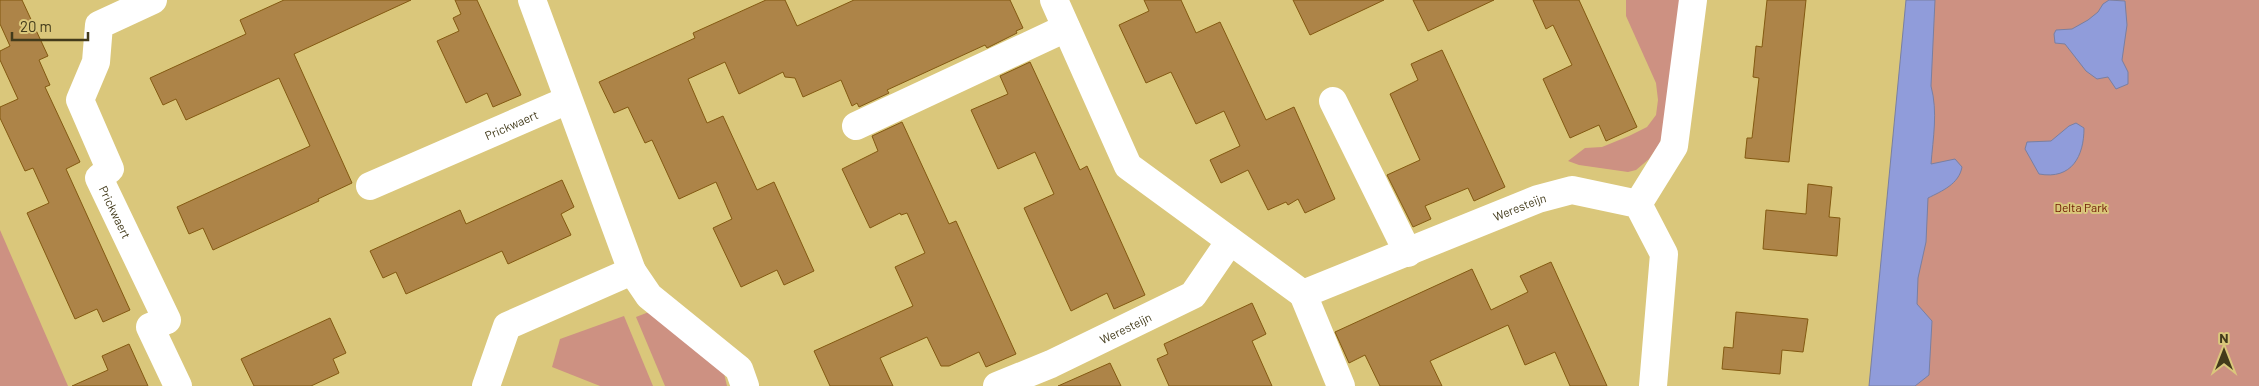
<svg xmlns="http://www.w3.org/2000/svg" width="2259" height="386" viewBox="0 0 2259 386" font-family="Barlow,sans-serif">
<style>
.green{fill:#cd9182}
.water{fill:#909cda;stroke:#797fa1}
.building{fill:#ad8448;stroke:#835911}
.lines{fill:none;stroke-linecap:round;stroke-linejoin:round}
.minor{stroke:#fff;stroke-width:28}
.labels{text-anchor:middle;dominant-baseline:central;stroke-width:4;stroke-linejoin:round;paint-order:stroke}
.street-label{font-size:12px;fill:#433b1b;stroke:#dac77b}
.park-label{font-size:12px;fill:#6c1700;stroke:#dac77b}
</style>
<rect width="100%" height="100%" fill="#dac77b"/>
<g class="green">
<polygon points="1626,0 1681,0 1666,121 1660,143 1649,159 1636,170 1628,172 1579,165 1568,161 1585,148 1602,147 1629,136 1647,127 1656,115 1658,100 1656,83 1626,16"/>
<polygon points="1925,0 2259,0 2259,386 1882,386"/>
<polygon points="0,230 68,386 0,386"/>
<polygon points="654,310 723,369 727,386 665,386 636,317"/>
<polygon points="624,316 653,386 600,386 552,367 560,339"/>
</g>
<g class="water">
<path d="M 1906,0 L 1935,0 L 1931,86 C 1938,112 1933,138 1931,164 L 1955,159 L 1962,167 C 1959,184 1942,191 1928,198 L 1926,242 L 1918,278 L 1917,304 L 1932,321 L 1929,375 L 1915,386 L 1869,386 Z"/>
<polygon points="2109,0 2125,1 2127,25 2122,60 2128,72 2128,84 2116,89 2108,77 2097,79 2086,71 2065,44 2055,43 2054,34 2056,30 2072,29 2088,20 2098,12 2103,4"/>
<path d="M 2076,123 L 2084,128 C 2084,156 2072,180 2039,174 L 2025,149 L 2027,142 L 2051,141 L 2069,126 Z"/>
</g>
<g class="building">
<polygon points="0,0 22,0 48,56 39,60 50,85 45,87 80,162 66,169 130,310 103,322 97,309 75,319 27,213 49,203 33,168 25,171 0,118 0,107 18,99 0,60 0,51 10,46 0,24"/>
<polygon points="284,0 411,0 294,54 352,183 318,199 319,201 213,250 203,228 189,234 177,207 310,146 279,78 186,120 176,99 163,105 150,78 246,34 240,20"/>
<polygon points="455,0 477,0 521,95 493,107 487,93 466,103 437,41 459,31 453,18 461,14"/>
<polygon points="766,0 785,0 797,26 854,0 1010,0 1023,28 1016,31 1017,33 987,48 985,45 887,90 889,93 859,107 857,103 852,106 841,80 803,97 795,78 785,77 783,72 739,94 725,62 688,79 707,123 723,116 757,190 774,182 814,271 784,285 777,270 741,287 713,228 732,219 716,182 679,199 652,140 645,143 628,107 614,113 599,82 695,38 693,33"/>
<polygon points="1144,0 1181,0 1196,33 1220,22 1266,120 1294,107 1335,199 1305,213 1298,199 1288,205 1286,202 1268,210 1248,170 1221,183 1210,160 1240,146 1224,111 1196,124 1171,72 1146,83 1119,25 1149,11"/>
<polygon points="1293,0 1384,0 1310,35"/>
<polygon points="1413,0 1494,0 1428,31"/>
<polygon points="1533,0 1579,0 1637,127 1606,141 1599,125 1570,138 1543,79 1572,65 1553,25 1546,29"/>
<polygon points="1767,0 1806,0 1789,162 1745,158 1747,138 1752,138 1759,78 1753,77 1756,46 1762,47"/>
<polygon points="1442,50 1505,187 1474,201 1468,188 1425,206 1431,219 1413,227 1387,175 1420,160 1390,94 1418,80 1411,64"/>
<polygon points="1030,62 1080,170 1087,166 1145,295 1114,309 1107,293 1071,311 1024,208 1054,194 1035,152 998,169 971,110 1008,94 1000,76"/>
<polygon points="902,122 949,224 956,221 1016,354 986,367 979,352 949,366 941,366 927,337 880,358 893,386 830,386 814,351 913,306 895,267 925,253 907,213 901,215 900,213 870,228 842,169 878,151 872,136"/>
<polygon points="562,180 574,207 561,214 571,235 508,264 502,251 406,294 396,272 383,278 370,251 460,210 466,224"/>
<polygon points="1808,184 1832,187 1829,217 1840,218 1837,256 1763,249 1766,210 1806,214"/>
<polygon points="1551,262 1607,386 1570,386 1555,352 1525,365 1508,325 1430,361 1442,386 1380,386 1365,355 1349,363 1335,332 1472,269 1491,310 1528,292 1520,276"/>
<polygon points="1252,303 1266,334 1252,341 1272,386 1169,386 1157,359 1168,354 1164,344"/>
<polygon points="1736,312 1808,319 1803,352 1782,350 1780,374 1722,369 1724,347 1733,348"/>
<polygon points="330,318 346,353 333,359 339,373 311,386 254,386 241,359"/>
<polygon points="129,344 148,386 72,386 108,370 102,356"/>
<polygon points="1110,363 1121,386 1058,386"/>
</g>
<g class="lines">
<g class="minor">
<path id="s1" d="M 153,0 L 99,25 L 96,62 L 80,100 L 110,169 L 99,178 L 167,320 L 150,327 L 178,386"/>
<polyline points="532,0 632,271 649,296 739,369 745,386"/>
<path id="s2" d="M 1054,0 L 1128,166 L 1303,294 L 1538,199 L 1572,190 L 1638,204 L 1664,254 L 1653,386"/>
<polyline points="1333,101 1408,253"/>
<polyline points="856,126 1066,28"/>
<path id="s3" d="M 370,186 L 568,100"/>
<polyline points="1638,204 1674,146 1693,0"/>
<polyline points="1303,294 1341,386"/>
<polyline points="486,386 507,326 632,271"/>
<path id="s4" d="M 997,386 L 1051,364 L 1193,295 L 1230,241"/>
</g>
</g>
<g class="labels">
<g class="street-label">
<text stroke="none"><textPath href="#s3" startOffset="154">Prickwaert</textPath></text>
<text stroke="none"><textPath href="#s2" startOffset="632">Weresteijn</textPath></text>
<text stroke="none"><textPath href="#s1" startOffset="265">Prickwaert</textPath></text>
<text stroke="none"><textPath href="#s4" startOffset="141">Weresteijn</textPath></text>
</g>
<g class="park-label">
<text x="2081" y="207">Delta Park</text>
</g>
</g>
<g transform="translate(2224 351)" stroke="#dac77b" stroke-width="4" paint-order="stroke">
<path d="M0-4L9 19L0 12L-9 19Z" fill="#433b1b"/>
<text y="-8" font-size="14" font-weight="bold" text-anchor="middle" fill="#433b1b">N</text>
</g>
<path d="M12 32v8h76v-8" fill="none" stroke="#433b1b" stroke-width="2.5"/>
<text x="20" y="32" font-size="15" fill="#433b1b" stroke="#dac77b" stroke-width="4" paint-order="stroke">20 m</text>
</svg>
